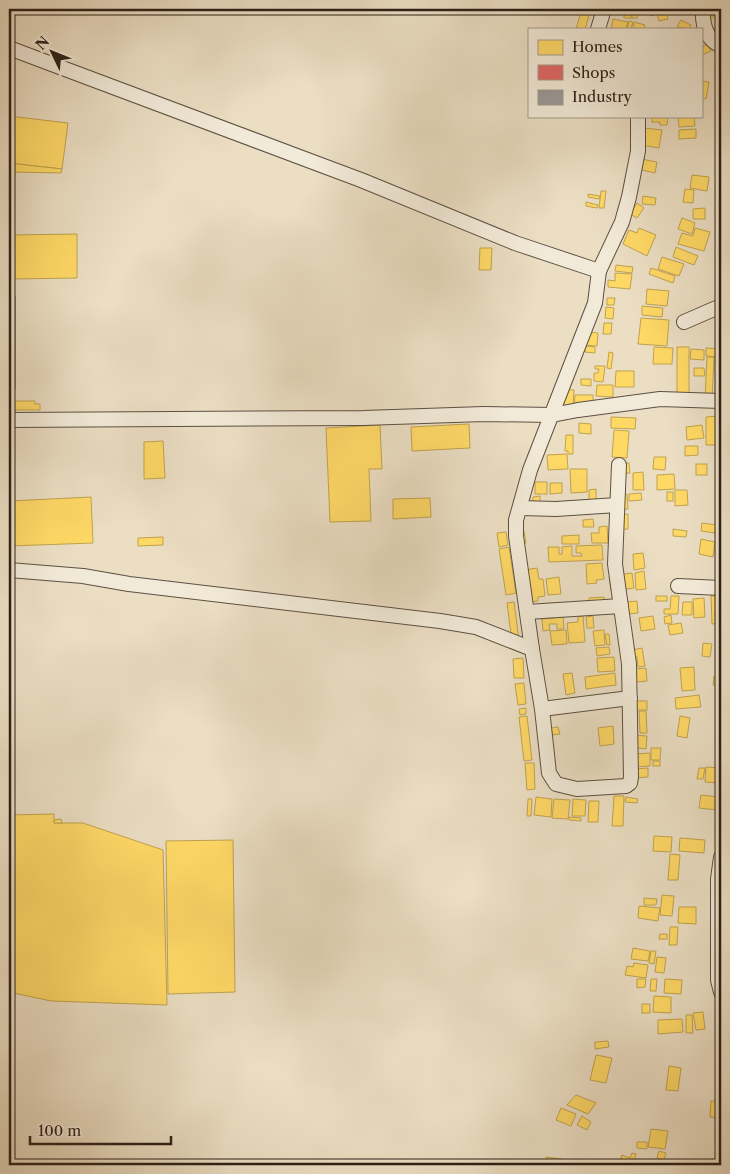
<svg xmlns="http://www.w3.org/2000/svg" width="730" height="1174" viewBox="0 0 730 1174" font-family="'Libre Caslon Text',serif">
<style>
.homes{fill:#ffd966;stroke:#c0a24f}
.shops{fill:#e06666;stroke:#aa514f}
.industry{fill:#999;stroke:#797572}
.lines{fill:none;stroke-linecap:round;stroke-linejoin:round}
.minor-casing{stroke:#5c5043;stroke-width:16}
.minor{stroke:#f2ead8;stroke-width:14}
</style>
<rect width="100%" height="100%" fill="#ebdec3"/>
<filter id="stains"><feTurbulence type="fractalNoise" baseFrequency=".004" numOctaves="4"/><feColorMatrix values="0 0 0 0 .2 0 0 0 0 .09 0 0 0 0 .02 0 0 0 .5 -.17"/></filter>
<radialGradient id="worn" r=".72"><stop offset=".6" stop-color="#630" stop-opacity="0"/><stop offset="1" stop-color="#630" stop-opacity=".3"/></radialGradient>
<g class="homes">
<polygon points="582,9 591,9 585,29 576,29"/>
<rect x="624" y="9" width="7" height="9"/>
<polygon points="655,9 665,9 668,19 659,21 657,14 651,16 649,11"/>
<polygon points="704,9 714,10 713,18 703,16"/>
<rect x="632" y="12" width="5" height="6"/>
<polygon points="613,19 628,22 626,29 611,29"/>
<polygon points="681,20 691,25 689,29 677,27"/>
<polygon points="629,21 633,22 631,29 627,29"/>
<polygon points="634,22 645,25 644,29 633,29"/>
<polygon points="708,44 711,51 702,55 701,47"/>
<polygon points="701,81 709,82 706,99 701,98"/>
<polygon points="9,116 68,123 62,169 9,163"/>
<polygon points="652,116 668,116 667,125 660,125 660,122 652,122"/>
<polygon points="694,116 695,126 679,127 678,117"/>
<polygon points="644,128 662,130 659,148 641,145"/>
<polygon points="696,129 696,138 679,139 679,130"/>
<polygon points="636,158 657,162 655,173 634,168"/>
<polygon points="9,163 62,169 61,173 9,172"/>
<polygon points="692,175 709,177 707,191 690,188"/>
<polygon points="685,189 694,190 693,203 683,202"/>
<polygon points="601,191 606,191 604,208 599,208"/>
<polygon points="588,194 600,196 599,199 588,197"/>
<polygon points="643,196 656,198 655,205 642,204"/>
<polygon points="586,202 598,205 597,208 586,206"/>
<polygon points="637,203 644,208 637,218 630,214"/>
<polygon points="705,208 705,219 693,219 693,209"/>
<polygon points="682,218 695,223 692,234 678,229"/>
<polygon points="639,228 656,235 647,256 623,244 629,230 637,233"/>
<polygon points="695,228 710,232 704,251 678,244 682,233 693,236"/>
<polygon points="77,234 77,278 11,279 11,235"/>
<polygon points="9,235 11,235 12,295 9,296"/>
<polygon points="676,247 698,256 694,265 673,257"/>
<polygon points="480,248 492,248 491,270 479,270"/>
<polygon points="662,257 684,264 679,276 658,269"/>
<polygon points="616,265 633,267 632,273 615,271"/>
<polygon points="651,268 675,276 673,283 649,274"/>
<polygon points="615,273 632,274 630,289 608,287 608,280 615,281"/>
<polygon points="647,289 669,291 667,306 646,304"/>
<polygon points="607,298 615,298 614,305 607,305"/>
<polygon points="642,306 663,308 662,317 642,315"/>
<polygon points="606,307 614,308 613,319 605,318"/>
<polygon points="641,318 669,320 667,346 638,344"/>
<polygon points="604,323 612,323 611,334 603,334"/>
<polygon points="587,332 598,333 597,346 585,345"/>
<polygon points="585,346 595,347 595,353 585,352"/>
<polygon points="654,347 673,348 672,364 653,364"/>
<rect x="677" y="347" width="12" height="50"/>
<polygon points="706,348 721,349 721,357 706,356"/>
<polygon points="691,349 704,350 704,360 690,359"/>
<polygon points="609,352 613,353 611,369 607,368"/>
<polygon points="707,357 714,357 712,400 705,399"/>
<polygon points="595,366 605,366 603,382 594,381 594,373 598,373 599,369 595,369"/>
<polygon points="694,368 704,368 705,376 694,376"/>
<polygon points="616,371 634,371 634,387 615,387"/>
<polygon points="581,379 591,379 591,386 581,385"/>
<polygon points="597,385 613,385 613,397 596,396"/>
<polygon points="559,389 574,390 573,406 559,406"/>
<polygon points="575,395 593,395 593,410 574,410"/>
<polygon points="9,401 35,401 35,404 40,404 40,410 9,410"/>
<polygon points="720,416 721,445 706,445 706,417"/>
<polygon points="611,417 636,418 635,429 611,428"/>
<polygon points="579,423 591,424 591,434 579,433"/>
<polygon points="469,424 470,448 412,451 411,427"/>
<polygon points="380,425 382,469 369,469 371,521 330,522 326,428"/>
<polygon points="702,425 704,438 687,440 686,427"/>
<polygon points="614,430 629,431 627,458 612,457"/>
<polygon points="566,435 573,435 573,454 568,454 568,451 565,451"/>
<polygon points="163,441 165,478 144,479 144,442"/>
<polygon points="685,446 698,446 698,455 685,456"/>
<polygon points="567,454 568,469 548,470 547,455"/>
<polygon points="654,457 666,457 665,470 653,469"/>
<polygon points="625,463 629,463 630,473 617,474"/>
<rect x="696" y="464" width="11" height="11"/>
<polygon points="570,469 587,469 587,492 571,493"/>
<polygon points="643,472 644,490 633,490 633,473"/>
<polygon points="674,474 675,489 657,490 657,475"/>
<rect x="535" y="482" width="12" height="12"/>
<polygon points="550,483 562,483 562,493 550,494"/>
<polygon points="596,489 596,499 589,500 589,490"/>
<polygon points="675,490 687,490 688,505 675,506"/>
<rect x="667" y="492" width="6" height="9"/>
<polygon points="641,493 642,500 629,501 629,494"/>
<polygon points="627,494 628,509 613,511 612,496"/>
<polygon points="540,496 540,507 533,507 533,497"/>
<polygon points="91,497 93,543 9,546 9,501"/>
<polygon points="430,498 431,517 393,519 393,499"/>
<polygon points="628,514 628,529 614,530 614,515"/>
<polygon points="719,518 721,518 721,537 716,536"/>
<polygon points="593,519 594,527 583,527 583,520"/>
<polygon points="702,523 717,525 715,533 701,531"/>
<polygon points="607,526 608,543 592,543 591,533 599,533 599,527"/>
<polygon points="673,529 687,531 686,537 673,536"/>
<polygon points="524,531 526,543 520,544 518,532"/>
<polygon points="506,532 508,545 499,547 497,533"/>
<polygon points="579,535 579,544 562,544 562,536"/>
<polygon points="163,537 163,545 138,546 138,538"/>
<polygon points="701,539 715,542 713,557 699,554"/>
<polygon points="717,541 721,541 721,558 716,557"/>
<polygon points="602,545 603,560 549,562 548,547 559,547 559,554 562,554 562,547 572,546 572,556 582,556 581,553 576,553 576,546"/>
<polygon points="509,547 516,593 506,595 499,549"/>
<polygon points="643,553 645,568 634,570 633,554"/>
<polygon points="602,563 604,579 596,580 597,583 587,584 586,564"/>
<polygon points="537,568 539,579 543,579 545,596 538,597 538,601 529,602 524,570"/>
<polygon points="644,571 646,589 636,590 635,573"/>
<polygon points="632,573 634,588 611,591 609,576"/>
<polygon points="559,577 561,594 548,595 546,579"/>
<rect x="656" y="596" width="11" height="5"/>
<polygon points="671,596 679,596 678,614 664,614 664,609 670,609"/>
<polygon points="711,596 721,596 721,623 712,624"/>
<polygon points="604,597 605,608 590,610 589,598"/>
<polygon points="704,598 705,617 694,618 693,599"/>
<polygon points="637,601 638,613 619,615 618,603"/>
<polygon points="514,602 519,640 512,641 507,603"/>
<polygon points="683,602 692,602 692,615 682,615"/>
<polygon points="671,615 672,623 665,624 664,617"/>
<polygon points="583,616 585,642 569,643 567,623 578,622 578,617"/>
<polygon points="593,616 594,628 587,628 586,617"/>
<polygon points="653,616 655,629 641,631 639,618"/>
<polygon points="563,617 564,629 557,629 557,624 549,624 550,630 543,631 542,619"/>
<polygon points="681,623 683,633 670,635 668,625"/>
<polygon points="566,630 567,644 552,645 550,631"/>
<polygon points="604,630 605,645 595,646 593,631"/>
<polygon points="605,634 609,634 610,645 607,645"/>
<polygon points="703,643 712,644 710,657 702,656"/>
<polygon points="609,647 610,654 597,656 596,648"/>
<polygon points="642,648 645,666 638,667 637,657 628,658 627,651"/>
<polygon points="614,657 615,671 598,672 597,658"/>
<polygon points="523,658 524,678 514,678 513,659"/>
<polygon points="694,667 695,690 682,691 680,668"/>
<polygon points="646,668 647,681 627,683 626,670"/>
<polygon points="572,673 575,693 566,695 563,674"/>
<polygon points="615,673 616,685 586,689 585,677"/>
<polygon points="714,676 721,676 721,686 713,685"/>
<polygon points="524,683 526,704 518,705 515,684"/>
<polygon points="719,688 721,688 721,710 715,710"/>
<polygon points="699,695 701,707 676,709 675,698"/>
<rect x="635" y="701" width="12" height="9"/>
<polygon points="526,708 526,714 520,715 519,709"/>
<polygon points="639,711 646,711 647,733 640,733"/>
<polygon points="527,716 532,760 524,761 519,717"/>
<polygon points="680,716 690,718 687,738 677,736"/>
<polygon points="613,726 614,744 600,746 598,728"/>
<polygon points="558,727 560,734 552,735 551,728"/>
<polygon points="633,735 647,736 646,749 632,747"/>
<polygon points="651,748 661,748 660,760 651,760"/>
<polygon points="650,753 650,766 633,767 632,754"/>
<rect x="653" y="761" width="7" height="5"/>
<polygon points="525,763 534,763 535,789 527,790"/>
<polygon points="706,767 721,768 721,783 705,782"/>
<polygon points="648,768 648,777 634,778 634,769"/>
<polygon points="699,768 705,768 703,779 697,779"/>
<polygon points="701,795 719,797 717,810 699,808"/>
<polygon points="614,796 624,796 623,826 612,826"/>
<polygon points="536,797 552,799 551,817 534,815"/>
<polygon points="626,797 638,799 637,803 625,802"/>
<polygon points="528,799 532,799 531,816 527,816"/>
<polygon points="554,799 570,800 568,819 552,818"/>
<polygon points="573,799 586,800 585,816 572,816"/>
<polygon points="589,801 599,801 598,822 588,822"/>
<polygon points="54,814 54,823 83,823 163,850 167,1005 51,1001 9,992 9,815"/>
<polygon points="569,817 581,818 581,821 569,820"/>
<polygon points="61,819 62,823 54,823 54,820"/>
<polygon points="654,836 672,837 671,852 653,851"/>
<polygon points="680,838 705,840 704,853 679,851"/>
<polygon points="233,840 235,992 168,994 166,841"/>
<polygon points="670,854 680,855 678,880 668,880"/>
<polygon points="662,895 674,896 672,916 660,915"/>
<polygon points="644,898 657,899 656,905 644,905"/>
<polygon points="639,906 660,908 658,921 638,918"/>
<polygon points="679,907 696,907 696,924 678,923"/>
<polygon points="670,927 678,927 677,945 669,945"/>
<polygon points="660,934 667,934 667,939 659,939"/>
<polygon points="633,948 650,951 648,961 631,959"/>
<polygon points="651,951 656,951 654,964 649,963"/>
<polygon points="657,957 666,958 664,973 655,972"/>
<polygon points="634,963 648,965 646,978 625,975 627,966 633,967"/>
<polygon points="637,979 646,979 645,987 637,988"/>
<polygon points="651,979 657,979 656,991 650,991"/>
<polygon points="665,979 682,980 681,994 664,993"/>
<polygon points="654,996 671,997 671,1013 653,1012"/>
<rect x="642" y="1004" width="8" height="9"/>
<polygon points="703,1012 705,1029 696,1030 693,1013"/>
<polygon points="686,1015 692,1015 693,1033 686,1033"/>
<polygon points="682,1019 683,1032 658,1034 658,1020"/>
<polygon points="608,1041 609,1047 595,1049 595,1042"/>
<polygon points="596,1055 612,1058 606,1083 590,1080"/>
<polygon points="669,1066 681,1068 678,1091 666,1090"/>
<polygon points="576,1095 596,1103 588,1114 567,1105"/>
<polygon points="711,1101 721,1102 721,1118 710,1117"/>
<polygon points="561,1108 576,1114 571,1126 556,1120"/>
<polygon points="582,1116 591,1122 587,1130 577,1125"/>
<polygon points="651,1129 668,1131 665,1149 648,1147"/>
<polygon points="637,1142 647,1142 647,1149 637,1148"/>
<polygon points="659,1151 666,1153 664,1160 657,1158"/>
<polygon points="632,1153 636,1154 633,1165 619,1165 622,1155 630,1158"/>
<polygon points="546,1157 562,1159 561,1165 545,1165"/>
</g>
<polygon class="shops" points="13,1160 31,1160 30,1165 9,1165"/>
<polygon class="industry" points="9,296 15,296 15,389 9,390"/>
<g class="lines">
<defs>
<g id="minor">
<path d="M 703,9 C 702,25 706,39 721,46"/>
<polyline points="598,29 604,9"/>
<polyline points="9,48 361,180 515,243 599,271"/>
<polyline points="684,322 721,306"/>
<polyline points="9,420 363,418 484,414 552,415 578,410 660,399 721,401"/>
<polyline points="619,465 615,564 629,664 631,777 630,783 626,786 577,789 556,784 549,773 542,709 532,649 516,536 516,520 530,470 595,303 599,271 622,222 629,197 638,151 638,116"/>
<polyline points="520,508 556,509 617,505"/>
<polyline points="9,570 83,576 129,584 440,621 476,627 532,649"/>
<polyline points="678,586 721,588"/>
<polyline points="527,612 621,606"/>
<polyline points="542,709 630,698"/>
<polyline points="721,857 718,879 718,980 721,992"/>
</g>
</defs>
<use href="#minor" class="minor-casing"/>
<use href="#minor" class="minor"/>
</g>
<rect width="730" height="1174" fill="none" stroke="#ebdec3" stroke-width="30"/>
<rect x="10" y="10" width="710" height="1154" fill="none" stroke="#2d2018" stroke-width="2.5"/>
<rect x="15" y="15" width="700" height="1144" fill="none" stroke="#2d2018"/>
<rect x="528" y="28" width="175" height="90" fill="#f2ead8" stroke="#a3998b"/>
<rect x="538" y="40" width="25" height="15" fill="#ffd966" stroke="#a3998b"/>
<text x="572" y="52" font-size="15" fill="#2d2018">Homes</text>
<rect x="538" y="65" width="25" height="15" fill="#e06666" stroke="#a3998b"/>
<text x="572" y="78" font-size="15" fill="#2d2018">Shops</text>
<rect x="538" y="90" width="25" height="15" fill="#999999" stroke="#a3998b"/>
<text x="572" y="102" font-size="15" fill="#2d2018">Industry</text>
<g transform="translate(52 52) rotate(313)" stroke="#f2ead8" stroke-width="4" paint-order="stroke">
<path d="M0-4L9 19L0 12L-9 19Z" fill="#2d2018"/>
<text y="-8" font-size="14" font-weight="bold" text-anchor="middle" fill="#2d2018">N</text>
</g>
<path d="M30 1136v8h141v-8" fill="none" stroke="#2d2018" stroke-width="2.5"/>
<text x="38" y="1136" font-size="15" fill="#2d2018" stroke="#f2ead8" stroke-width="4" paint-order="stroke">100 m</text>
<rect width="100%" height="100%" filter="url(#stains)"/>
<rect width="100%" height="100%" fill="url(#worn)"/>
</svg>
